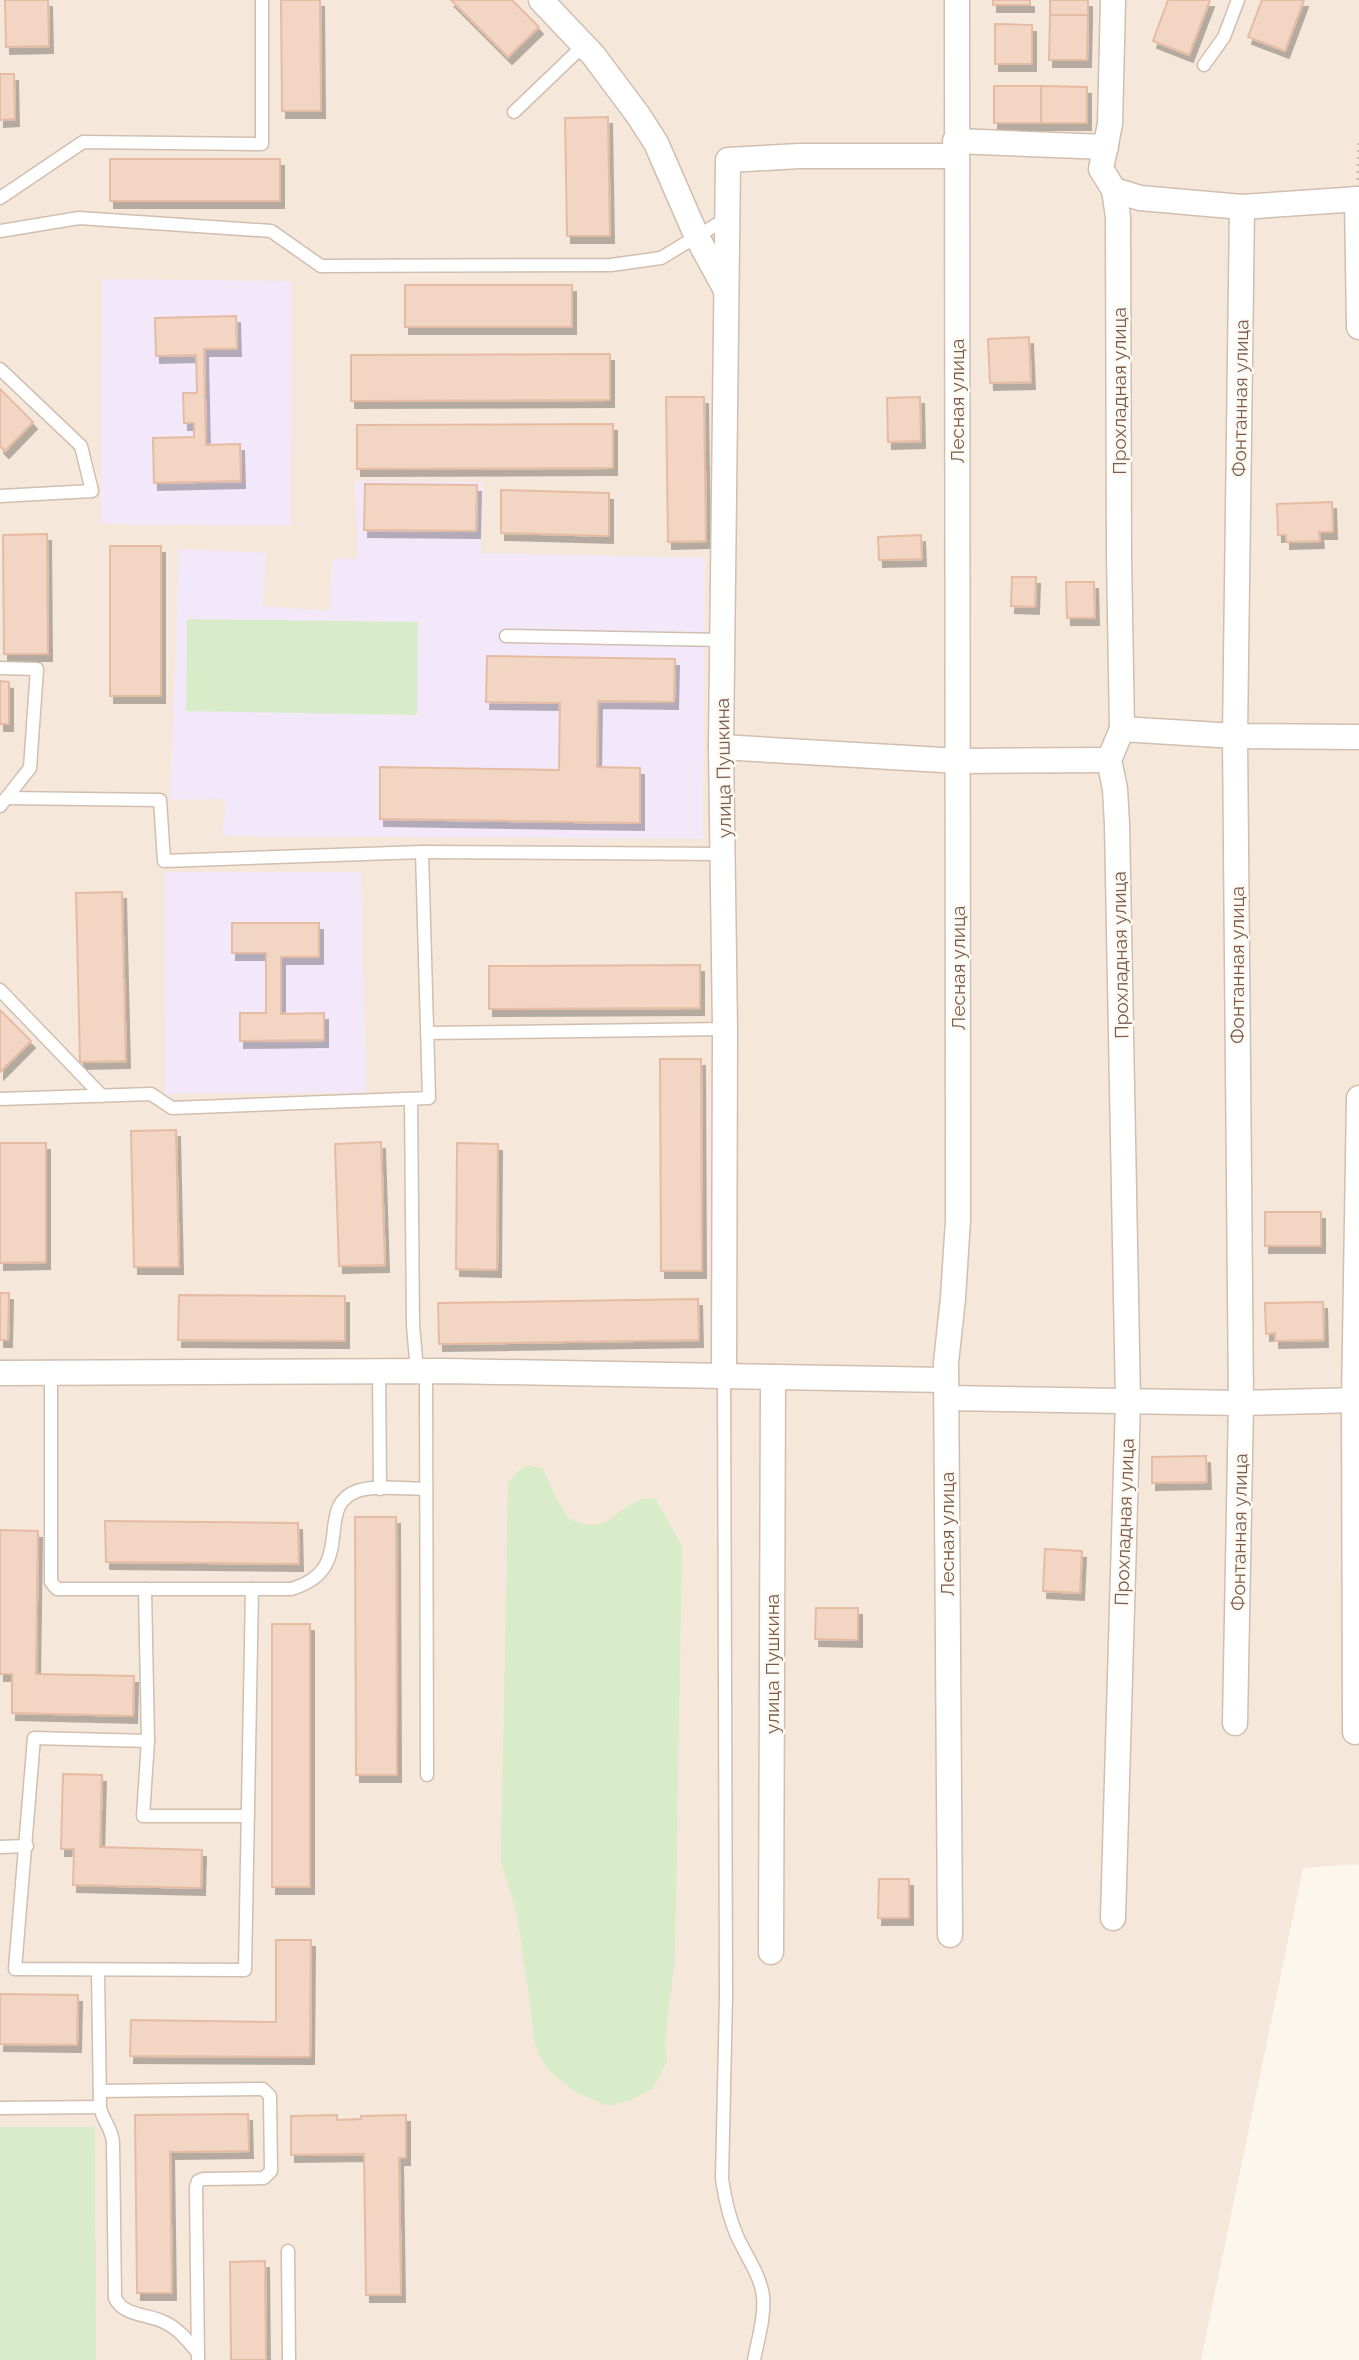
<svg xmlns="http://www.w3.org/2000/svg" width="1359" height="2360" viewBox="0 0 1359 2360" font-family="Raleway,sans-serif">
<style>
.residential{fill:#f5e8da}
.education{fill:#f3e8fa}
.green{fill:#d8ecc9}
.building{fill:#f3d5c3;stroke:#e6bba3;stroke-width:2;filter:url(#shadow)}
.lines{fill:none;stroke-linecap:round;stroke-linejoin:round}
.lane-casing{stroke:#d1beb0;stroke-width:15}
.street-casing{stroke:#d1beb0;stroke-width:27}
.path{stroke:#d9b8a5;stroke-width:3.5;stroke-dasharray:2 5;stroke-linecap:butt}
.lane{stroke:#fff;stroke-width:12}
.street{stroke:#fff;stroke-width:24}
.labels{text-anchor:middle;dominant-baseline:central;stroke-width:5;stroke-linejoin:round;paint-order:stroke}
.street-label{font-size:19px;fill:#7a5c4d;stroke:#fffaf3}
</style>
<defs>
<filter id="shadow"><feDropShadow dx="4" dy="7" stdDeviation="0" flood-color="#0004"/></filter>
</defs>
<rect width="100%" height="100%" fill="#fdf6ec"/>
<polygon class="residential" points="0,0 1359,0 1359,1864 1303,1868 1201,2360 0,2360"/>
<g class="education">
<polygon points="102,279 292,281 291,526 101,524"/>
<polygon points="355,481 483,482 481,553 705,558 703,839 222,836 226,799 170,800 179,549 266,553 263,606 330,611 332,559 358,558"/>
<polygon points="164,872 361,872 366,1093 165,1094"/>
</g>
<g class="green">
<polygon points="187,619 418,622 417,715 186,711"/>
<path d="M 529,1465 L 543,1469 L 555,1496 L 569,1519 C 576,1521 585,1525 592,1525 C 613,1526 627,1496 655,1498 L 682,1546 L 675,1959 L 665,2041 L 667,2062 L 653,2088 L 630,2100 L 609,2106 L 576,2092 L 548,2070 L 538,2053 L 533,2036 L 532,2019 L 517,1915 L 501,1862 L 508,1483 L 519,1470 Z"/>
<polygon points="0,2127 95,2127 96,2360 0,2360"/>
</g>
<g class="building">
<polygon points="5,0 48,0 49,46 6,47"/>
<polygon points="281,0 320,0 321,111 282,111"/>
<polygon points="451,0 512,0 539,27 508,57"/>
<rect x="993" y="0" width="37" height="5"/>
<rect x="1050" y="0" width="38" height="15"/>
<polygon points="1168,0 1210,0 1189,55 1153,41"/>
<polygon points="1262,0 1304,0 1285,51 1248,37"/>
<polygon points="1050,15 1088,15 1087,60 1049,60"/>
<polygon points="995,24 1032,25 1032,64 995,64"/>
<polygon points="0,74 14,74 15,119 0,120"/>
<rect x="994" y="86" width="47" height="37"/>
<polygon points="1041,86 1087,87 1087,123 1041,123"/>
<polygon points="608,117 610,236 567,236 565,118"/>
<rect x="110" y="159" width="170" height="42"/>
<rect x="405" y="285" width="167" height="42"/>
<polygon points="236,316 237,349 204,349 206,445 240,444 241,481 154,483 153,438 194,437 194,423 184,423 183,393 197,393 196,355 156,356 155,318"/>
<polygon points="1029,337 1031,382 990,383 988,339"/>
<polygon points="610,354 610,400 351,401 351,355"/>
<polygon points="0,389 33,422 5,451 0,446"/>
<polygon points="666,397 704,397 706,541 668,542"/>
<polygon points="920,397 921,441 888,442 887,398"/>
<polygon points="613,424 613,468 357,469 357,425"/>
<polygon points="365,484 477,485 476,531 364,530"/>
<polygon points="501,490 609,493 609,536 501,533"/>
<polygon points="1332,502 1333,532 1319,532 1320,541 1286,542 1286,535 1278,535 1277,504"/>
<polygon points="47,534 48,654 4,654 3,535"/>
<polygon points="921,535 922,559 879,560 878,537"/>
<rect x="110" y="546" width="51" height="150"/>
<polygon points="1012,577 1036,577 1035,607 1011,606"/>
<polygon points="1066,582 1094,582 1095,618 1067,618"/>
<polygon points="487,656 675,659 674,702 598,701 597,767 640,768 640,823 380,819 380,767 559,770 560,703 486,702"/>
<polygon points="0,681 9,682 9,724 0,724"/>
<polygon points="122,892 126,1061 80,1062 76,893"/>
<polygon points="232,923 319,923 319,957 281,957 281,1014 324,1013 324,1040 240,1041 240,1013 266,1013 266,953 232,953"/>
<polygon points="700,965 700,1008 489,1009 489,966"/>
<polygon points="0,1010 31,1041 0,1072"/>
<polygon points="660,1059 701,1059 702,1271 661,1271"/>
<polygon points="176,1130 179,1267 134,1267 131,1131"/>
<polygon points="381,1142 385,1265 339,1266 335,1144"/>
<polygon points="0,1143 46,1143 46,1262 0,1263"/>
<polygon points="457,1143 498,1144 497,1270 456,1269"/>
<rect x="1265" y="1212" width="56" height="34"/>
<polygon points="0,1293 9,1293 8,1340 0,1340"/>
<polygon points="179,1295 345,1296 345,1341 178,1340"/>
<polygon points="698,1299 699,1340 439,1344 438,1303"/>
<polygon points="1323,1302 1324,1340 1275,1341 1275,1333 1266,1334 1265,1303"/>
<polygon points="1206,1456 1207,1482 1152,1483 1152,1457"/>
<polygon points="355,1517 396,1517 397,1775 356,1775"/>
<polygon points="105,1521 298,1523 299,1564 106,1562"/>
<polygon points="0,1530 38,1531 36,1674 134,1676 133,1716 12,1713 12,1674 0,1674"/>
<polygon points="1045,1549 1082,1551 1080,1593 1043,1591"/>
<polygon points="816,1608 858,1608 858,1640 815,1639"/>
<rect x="272" y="1624" width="38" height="263"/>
<polygon points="63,1774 102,1775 100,1847 202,1850 201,1888 73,1885 74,1849 61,1849"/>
<polygon points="879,1879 909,1879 909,1918 878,1918"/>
<polygon points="276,1940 311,1940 310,2057 130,2056 131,2020 276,2022"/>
<polygon points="0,1994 78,1995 77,2045 0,2044"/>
<polygon points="248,2114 249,2151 170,2152 172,2293 137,2293 135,2115"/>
<polygon points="337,2115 337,2120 361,2119 361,2116 406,2115 406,2158 399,2158 401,2295 366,2295 364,2154 291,2155 291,2116"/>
<polygon points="265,2261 266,2360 231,2360 230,2262"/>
</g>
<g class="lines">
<defs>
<g id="lane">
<polyline points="1204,65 1224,37 1238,0"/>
<polyline points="514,112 584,45"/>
<polyline points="0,198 83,142 262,144 262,0"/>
<polyline points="0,231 79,218 271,231 321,266 611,265 661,258 726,219"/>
<polyline points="0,369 81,446 92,491 0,496"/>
<polyline points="506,636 723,640"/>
<polyline points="0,668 37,669 30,768 0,806"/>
<polyline points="422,852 724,854"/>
<polyline points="0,990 102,1096"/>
<polyline points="427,1033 725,1029"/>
<polyline points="0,1099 151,1094 172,1108 429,1098 422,852 164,861 160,800 7,798"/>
<polyline points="411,1099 413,1325 417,1371"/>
<polyline points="379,1371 380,1489"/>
<polyline points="426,1371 427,1775"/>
<path d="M 51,1374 L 51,1582 L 57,1589 L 291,1589 C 361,1569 310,1505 360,1490 C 378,1485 408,1489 426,1489"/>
<path d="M 724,1376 L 726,1996 L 722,2179 C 725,2199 729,2218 737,2236 C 746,2256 760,2274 763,2296 C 765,2317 758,2339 754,2360"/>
<polyline points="145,1589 148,1741 143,1816 248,1816"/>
<polyline points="148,1741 34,1738 15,1969 245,1970 252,1589"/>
<polyline points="0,1847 27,1846"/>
<path d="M 98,1971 L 100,2107 C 102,2119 112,2129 113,2142 L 115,2298 C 123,2316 148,2314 164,2322 C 178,2328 189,2342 198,2353"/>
<polyline points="100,2091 263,2089 270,2096 271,2171 264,2178 203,2179 198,2181 196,2187 198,2360"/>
<polyline points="0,2108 100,2107"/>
<polyline points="288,2251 289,2360"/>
</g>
<g id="street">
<polyline points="541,0 594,56 638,115 656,143 697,237 726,290"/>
<polyline points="1113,0 1110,124 1101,169 1114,190 1118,217 1119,557 1122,729 1109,760 1115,789 1117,824 1128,1401 1113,1918"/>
<polyline points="955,141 1106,147"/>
<polyline points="1114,190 1140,198 1242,207 1359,199"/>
<polyline points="1357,199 1359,327"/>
<polyline points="1122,729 1235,736 1359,737"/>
<polyline points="721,747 959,761 1109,760"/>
<polyline points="0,1373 447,1371 946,1380"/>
<polyline points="724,1376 725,1029 721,747 728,160 800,156 956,156"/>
<polyline points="947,1398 1241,1403 1359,1400"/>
<polyline points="1235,1723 1241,1403 1235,736 1242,207"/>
<polyline points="1355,1732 1354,1400 1359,1098"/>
<polyline points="950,1935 946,1363 953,1298 958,1220 957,0"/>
<polyline points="771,1952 773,1377"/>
</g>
</defs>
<use href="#lane" class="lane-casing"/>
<use href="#street" class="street-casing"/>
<polyline class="path" points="1358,180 1359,138"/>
<use href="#lane" class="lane"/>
<use href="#street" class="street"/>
</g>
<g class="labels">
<g class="street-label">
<text transform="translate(1119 391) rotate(-90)">Прохладная улица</text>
<text transform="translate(1240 398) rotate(-89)">Фонтанная улица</text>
<text transform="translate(957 401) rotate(-90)">Лесная улица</text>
<text transform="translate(723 768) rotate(-91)">улица Пушкина</text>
<text transform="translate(1120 955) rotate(-91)">Прохладная улица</text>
<text transform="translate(1237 965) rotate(-90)">Фонтанная улица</text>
<text transform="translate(958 968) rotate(-90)">Лесная улица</text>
<text transform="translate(1124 1522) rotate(-88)">Прохладная улица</text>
<text transform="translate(1239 1532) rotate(-89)">Фонтанная улица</text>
<text transform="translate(947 1534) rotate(-90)">Лесная улица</text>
<text transform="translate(772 1664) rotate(-90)">улица Пушкина</text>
</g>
</g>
</svg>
